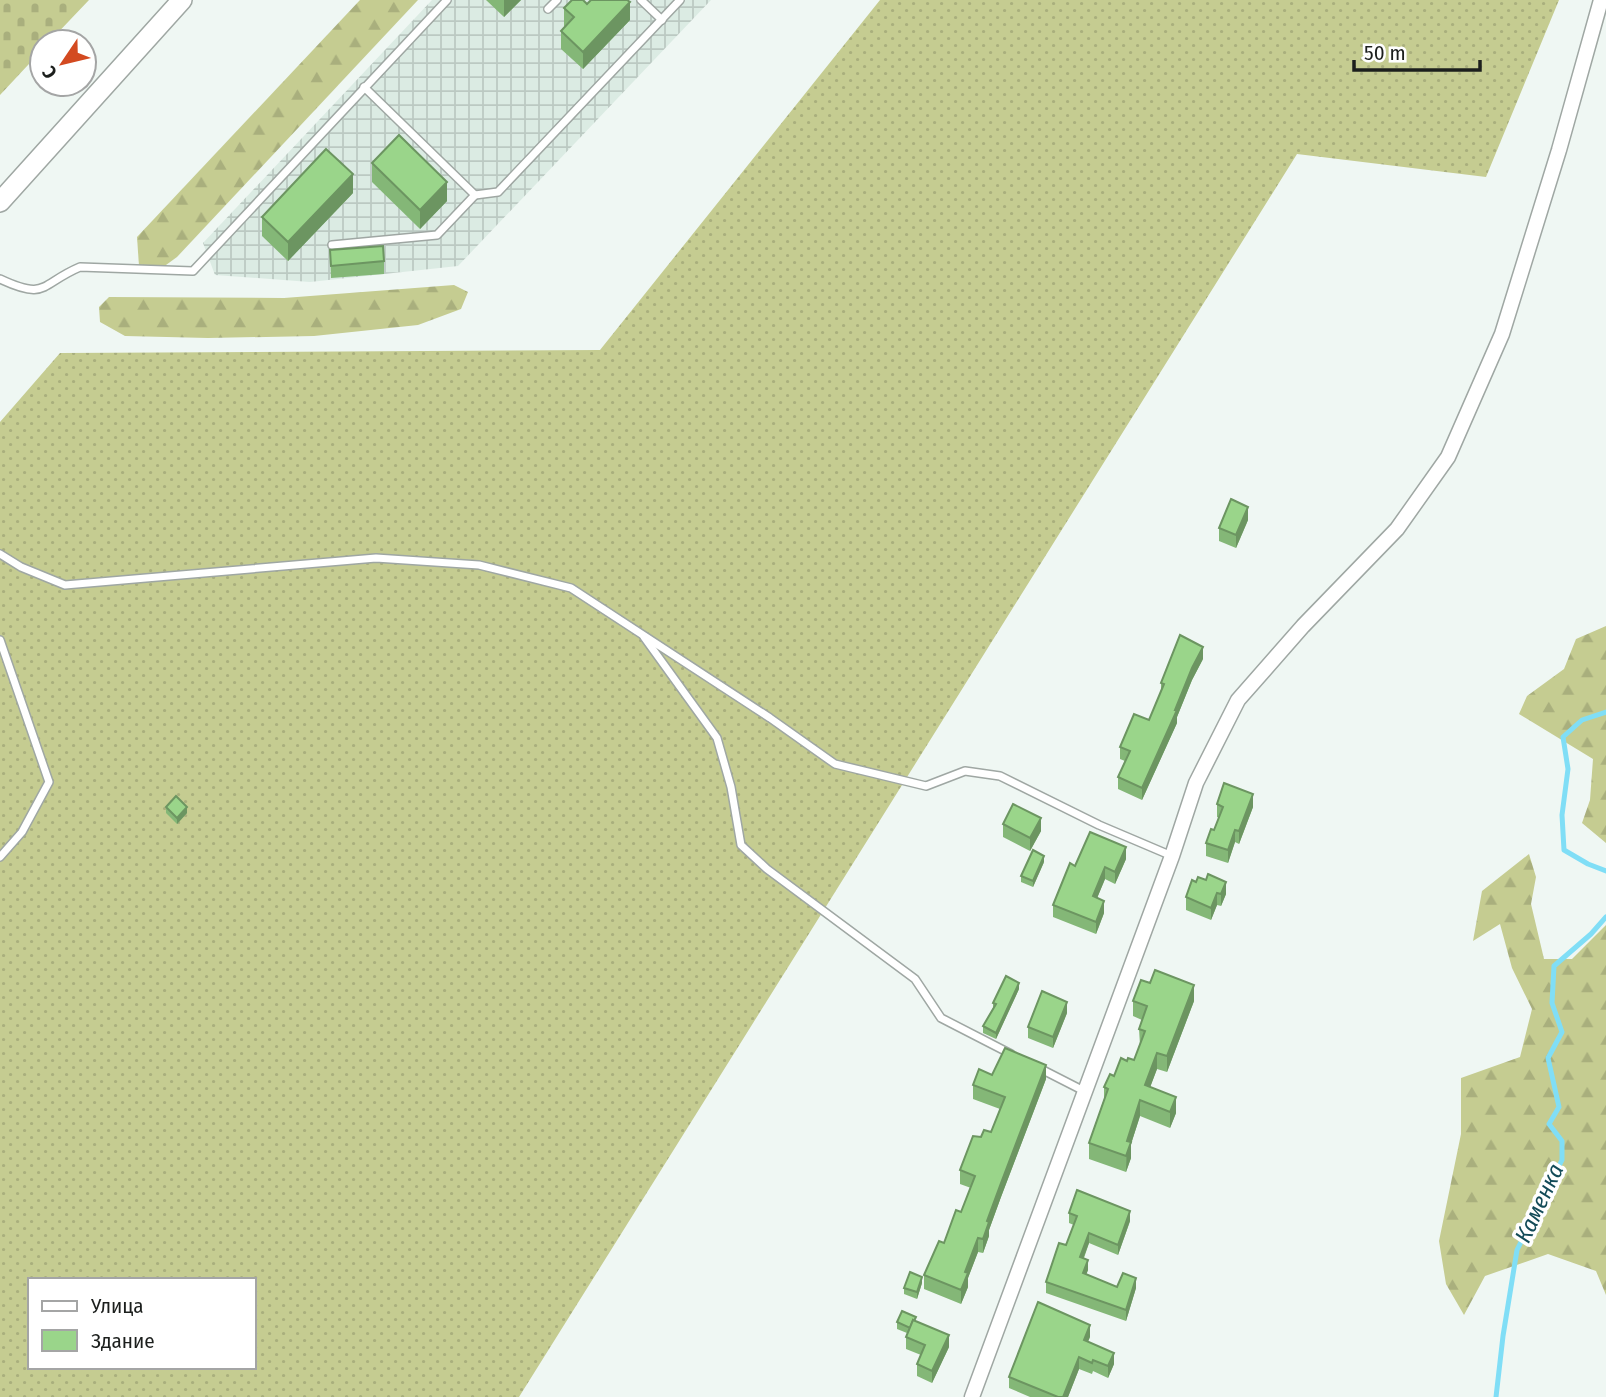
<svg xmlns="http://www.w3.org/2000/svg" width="1606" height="1397" viewBox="0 0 1606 1397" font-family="'Fira Sans Condensed',sans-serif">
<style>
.industrial{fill:url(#industrial-grid)}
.forest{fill:url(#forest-firs)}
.cemetery{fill:url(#cemetery-stones)}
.garden{fill:url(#garden-dots);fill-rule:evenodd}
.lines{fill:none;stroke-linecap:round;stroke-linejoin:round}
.stream{stroke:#80def6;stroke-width:5}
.lane-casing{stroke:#9fa7a3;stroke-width:10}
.street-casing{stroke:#9fa7a3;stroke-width:17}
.secondary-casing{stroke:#9fa7a3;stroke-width:22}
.lane{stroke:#fff;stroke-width:7}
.street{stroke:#fff;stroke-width:14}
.secondary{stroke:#fff;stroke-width:19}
.wall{fill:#84b777}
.shaded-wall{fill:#6c9561}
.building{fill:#9ad58a;stroke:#6c9561;stroke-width:2}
.labels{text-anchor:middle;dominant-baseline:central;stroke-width:7;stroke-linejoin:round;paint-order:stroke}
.water-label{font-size:23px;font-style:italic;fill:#134b58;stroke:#fff}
</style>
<defs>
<pattern id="industrial-grid" width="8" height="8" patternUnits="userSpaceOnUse" patternTransform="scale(1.75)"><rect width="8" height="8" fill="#dbebe3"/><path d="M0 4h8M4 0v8" fill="none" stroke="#bbc9c2"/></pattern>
<pattern id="forest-firs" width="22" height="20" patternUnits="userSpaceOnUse" patternTransform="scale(1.75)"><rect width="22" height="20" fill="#c5cc91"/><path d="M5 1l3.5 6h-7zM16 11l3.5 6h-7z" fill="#a9af7d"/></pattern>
<pattern id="cemetery-stones" width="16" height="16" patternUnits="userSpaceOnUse" patternTransform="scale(1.75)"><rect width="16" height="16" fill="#c5cc91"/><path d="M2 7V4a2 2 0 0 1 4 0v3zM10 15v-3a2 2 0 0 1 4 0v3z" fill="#a9af7d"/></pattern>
<pattern id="garden-dots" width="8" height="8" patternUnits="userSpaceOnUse" patternTransform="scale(1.75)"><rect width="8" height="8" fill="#c5cc91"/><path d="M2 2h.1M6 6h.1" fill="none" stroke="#a9af7d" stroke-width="1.8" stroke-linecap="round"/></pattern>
</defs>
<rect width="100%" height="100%" fill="#eff7f3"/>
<polygon class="industrial" points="432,0 711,0 458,266 310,282 215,275 203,243"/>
<g class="forest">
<polygon points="360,0 418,0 177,257 155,273 139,266 137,237"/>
<polygon points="454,285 468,292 461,309 418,325 314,336 208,338 125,336 100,322 99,307 109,297 284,298"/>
<polygon points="1606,626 1606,843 1582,823 1590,800 1593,759 1519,714 1527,696 1564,669 1576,639"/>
<polygon points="1529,854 1536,877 1531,904 1544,959 1572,959 1606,925 1606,1295 1596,1271 1548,1254 1485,1276 1464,1315 1446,1284 1439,1241 1461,1134 1461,1078 1520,1057 1532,1009 1512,968 1500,924 1473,941 1482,891"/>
</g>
<polygon class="cemetery" points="0,0 89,0 49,42 42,42 42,50 0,95"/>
<path class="garden" d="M 880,0 L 1559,0 L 1486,177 L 1297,154 L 519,1397 L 0,1397 L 0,422 L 60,353 L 600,350 ZM 30,1280 L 254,1280 L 254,1367 L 30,1367 Z"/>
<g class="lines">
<g class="stream">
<polyline points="1606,712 1582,720 1563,737 1568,769 1562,815 1564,850 1588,864 1606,871"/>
<polyline points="1496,1397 1503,1336 1517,1250 1562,1160 1562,1141 1549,1124 1559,1107 1548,1058 1562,1032 1552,1003 1554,966 1591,934 1606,917"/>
</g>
<defs>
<g id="lane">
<polyline points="641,0 662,20"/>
<polyline points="548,9 557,0"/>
<polyline points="364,87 475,195 498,192 680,0"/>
<polyline points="332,245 437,235 475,195"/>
<path d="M 0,279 C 47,301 40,284 80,267 L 193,271 L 447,0"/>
<polyline points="0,554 21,567 65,585 376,558 479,565 571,588 770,718 835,764 926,786 965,771 1000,776 1099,825 1172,856"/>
<polyline points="644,637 717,738 731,787 741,845 767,869 915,979 941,1018 1011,1054"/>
<polyline points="0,640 49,782 22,832 0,857"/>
<polyline points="1037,1067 1084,1091"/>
</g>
<polyline id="street" points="972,1397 1172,856 1196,783 1238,700 1303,626 1397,529 1448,457 1502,334 1559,150 1601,0"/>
<polyline id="secondary" points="0,202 182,0"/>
</defs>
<use href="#lane" class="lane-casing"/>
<use href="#street" class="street-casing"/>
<use href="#secondary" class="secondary-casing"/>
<use href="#lane" class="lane"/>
<use href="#street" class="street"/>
<use href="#secondary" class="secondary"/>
</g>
<g class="wall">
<polygon points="486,0 521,0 504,17"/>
<polygon points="587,4 630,20 583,69 561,49 561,31 565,27 564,26 564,8"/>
<polygon points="372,163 447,201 420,229 372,182"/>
<polygon points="353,193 288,261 262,236 262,217"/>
<polygon points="330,250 384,261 384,274 331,278"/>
<polygon points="1248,520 1236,548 1219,541 1219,528"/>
<polygon points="1203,659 1192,680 1177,717 1177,723 1142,800 1118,789 1118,777 1125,761 1120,759 1120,747 1149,720 1161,691 1161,683"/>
<polygon points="1217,804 1253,807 1239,844 1235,842 1228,863 1206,856 1206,843 1214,830 1219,818 1217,817"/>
<polygon points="166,807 187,813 177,824 166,813"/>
<polygon points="1003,824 1041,831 1030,851 1003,837"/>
<polygon points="1126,859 1115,884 1105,879 1097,898 1104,913 1096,934 1053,917 1053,905 1075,866"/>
<polygon points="1044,862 1033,887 1021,882 1021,876"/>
<polygon points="1192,880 1226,894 1221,906 1217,905 1211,920 1186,910 1186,897"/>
<polygon points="1019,989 996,1039 983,1033 983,1026 993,1008 993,1003"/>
<polygon points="1133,1001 1194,1001 1167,1072 1157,1069 1150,1087 1176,1113 1170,1128 1140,1116 1131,1144 1131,1158 1126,1172 1089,1159 1089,1143 1104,1099 1104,1087 1127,1061 1134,1060 1140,1045 1139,1029 1142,1020 1133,1016"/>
<polygon points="1067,1013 1053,1048 1028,1038 1028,1027"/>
<polygon points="992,1075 1046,1079 1001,1197 989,1230 989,1236 983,1253 978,1252 968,1278 968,1287 961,1304 924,1289 924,1275 944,1243 961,1212 971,1188 960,1184 960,1170 981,1137 991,1132 1000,1109 973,1099 973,1085"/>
<polygon points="1069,1213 1130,1221 1118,1255 1089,1243 1084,1258 1088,1270 1086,1274 1117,1287 1136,1288 1126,1321 1046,1293 1046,1282 1066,1245 1074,1225 1069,1223"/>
<polygon points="922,1283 917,1299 904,1294 904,1288"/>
<polygon points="916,1321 949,1347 932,1383 917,1376 917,1364 921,1355 906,1349 906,1337 907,1333 897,1329 897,1322"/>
<polygon points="1090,1337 1088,1341 1114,1364 1108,1378 1093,1371 1092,1374 1079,1369 1068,1397 1030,1397 1009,1388 1009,1377"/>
</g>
<g class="shaded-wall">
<polygon points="504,0 521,0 504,17"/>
<polygon points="630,2 630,20 583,69 583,52"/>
<polygon points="353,174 353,193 288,261 288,242"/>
<polygon points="447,182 447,201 420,229 420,210"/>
<polygon points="1248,507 1248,520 1236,548 1236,535"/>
<polygon points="1203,647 1203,659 1192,680 1177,717 1177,723 1142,800 1142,788 1192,668"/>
<polygon points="1253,794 1253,807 1239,844 1239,831"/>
<polygon points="187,807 187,813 177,824 177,818"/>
<polygon points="1041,818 1041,831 1030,851 1030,838"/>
<polygon points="1235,830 1235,842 1228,863 1228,850"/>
<polygon points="1126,847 1126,859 1115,884 1115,872"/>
<polygon points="1044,856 1044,862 1033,887 1033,881"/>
<polygon points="1105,867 1105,879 1093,908 1093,896"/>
<polygon points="1226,882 1226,894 1221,906 1221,894"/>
<polygon points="1217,893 1217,905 1211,920 1211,908"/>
<polygon points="1104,901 1104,913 1096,934 1096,922"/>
<polygon points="1019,983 1019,989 996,1039 996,1033"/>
<polygon points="1194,985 1194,1001 1167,1072 1167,1056"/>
<polygon points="1067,1002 1067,1013 1053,1048 1053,1037"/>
<polygon points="1157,1053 1157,1069 1145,1101 1145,1085"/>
<polygon points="1046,1065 1046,1079 1001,1197 989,1230 989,1236 983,1253 983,1239 987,1221"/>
<polygon points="1176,1097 1176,1113 1170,1128 1170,1112"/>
<polygon points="1140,1100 1140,1116 1131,1144 1131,1158 1126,1172 1127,1141"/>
<polygon points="1130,1211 1130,1221 1118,1255 1118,1245"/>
<polygon points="1089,1233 1089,1243 1080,1267 1080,1257"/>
<polygon points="978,1238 978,1252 968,1278 968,1287 961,1304 961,1290 965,1272"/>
<polygon points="1088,1260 1088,1270 1083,1283 1083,1273"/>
<polygon points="922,1277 922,1283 917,1299 917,1292"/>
<polygon points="1136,1278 1136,1288 1126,1321 1126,1310"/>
<polygon points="1090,1325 1090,1337 1084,1351 1084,1340"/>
<polygon points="949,1335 949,1347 932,1383 932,1371"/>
<polygon points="1114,1353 1114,1364 1108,1378 1108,1366"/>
<polygon points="1079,1357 1079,1369 1068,1397 1063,1397"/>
</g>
<g class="building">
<polygon points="572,0 583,0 587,4 591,0 627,0 630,2 583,52 561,31 574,17 564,8"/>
<polygon points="399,135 447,182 420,210 372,163"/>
<polygon points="326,149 353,174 288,242 262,217"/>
<polygon points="383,246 384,261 331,266 330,250"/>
<polygon points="1231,499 1248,507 1236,535 1219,528"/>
<polygon points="1180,635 1203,647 1192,668 1175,710 1177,710 1142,788 1118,777 1130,751 1120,747 1134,714 1149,720 1164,684 1161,683"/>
<polygon points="1224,783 1253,794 1239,831 1235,830 1228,850 1206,843 1211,829 1214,830 1223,807 1217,804"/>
<polygon points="176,796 187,807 177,818 166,807"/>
<polygon points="1013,804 1041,818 1030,838 1003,824"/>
<polygon points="1090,832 1126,847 1115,872 1105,867 1093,896 1104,901 1096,922 1053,905 1070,863 1075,866"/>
<polygon points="1033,850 1044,856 1033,881 1021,876"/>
<polygon points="1208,874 1226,882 1221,894 1217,893 1211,908 1186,897 1192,880 1196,882 1198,877 1206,880"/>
<polygon points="1155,970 1194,985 1167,1056 1157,1053 1145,1085 1176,1097 1170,1112 1140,1100 1127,1141 1131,1142 1126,1156 1089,1143 1108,1089 1104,1087 1110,1074 1114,1076 1121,1058 1127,1061 1128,1058 1134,1060 1145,1031 1139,1029 1147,1006 1133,1001 1141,980 1150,983"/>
<polygon points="1006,976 1019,983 996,1033 983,1026 996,1004 993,1003"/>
<polygon points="1042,991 1067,1002 1053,1037 1028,1027"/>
<polygon points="1005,1048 1046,1065 1001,1183 987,1221 989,1222 983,1239 978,1238 965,1272 968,1273 961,1290 924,1275 939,1241 944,1243 956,1210 961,1212 975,1176 960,1170 973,1136 981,1137 984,1130 991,1132 1005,1097 973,1085 979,1069 992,1075"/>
<polygon points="1077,1190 1130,1211 1118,1245 1089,1233 1080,1257 1088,1260 1083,1273 1117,1287 1123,1273 1136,1278 1126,1310 1046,1282 1059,1243 1066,1245 1077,1216 1069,1213"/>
<polygon points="910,1272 922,1277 917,1292 904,1288"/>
<polygon points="1038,1302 1090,1325 1084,1340 1114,1353 1108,1366 1093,1360 1092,1363 1079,1357 1063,1397 1058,1397 1009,1377"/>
<polygon points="902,1311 916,1317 914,1321 913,1320 910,1328 897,1322"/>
<polygon points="913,1320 949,1335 932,1371 917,1364 925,1345 906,1337"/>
</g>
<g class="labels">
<g class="water-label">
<text transform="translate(1539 1203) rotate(-65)">Каменка</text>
</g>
</g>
<rect x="28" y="1278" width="228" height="91" fill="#ffffff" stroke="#a4a5a5" stroke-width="2"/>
<rect x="42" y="1301" width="35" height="10" fill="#ffffff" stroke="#a4a5a5" stroke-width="2"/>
<text x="91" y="1313" font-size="21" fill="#1c1f1d">Улица</text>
<rect x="42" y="1330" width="35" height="21" fill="#9ad58a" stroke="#a4a5a5" stroke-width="2"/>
<text x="91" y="1348" font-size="21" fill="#1c1f1d">Здание</text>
<g transform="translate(63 63) rotate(235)"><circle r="33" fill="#ffffff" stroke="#a4a5a5" stroke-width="2"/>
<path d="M0-5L12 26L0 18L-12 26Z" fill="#d34a20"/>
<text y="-10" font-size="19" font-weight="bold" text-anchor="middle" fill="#1c1f1d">С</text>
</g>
<path d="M1354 60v10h126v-10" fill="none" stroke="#1c1f1d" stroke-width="3.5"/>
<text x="1364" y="60" font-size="21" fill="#1c1f1d" stroke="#ffffff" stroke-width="5" paint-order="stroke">50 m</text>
</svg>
